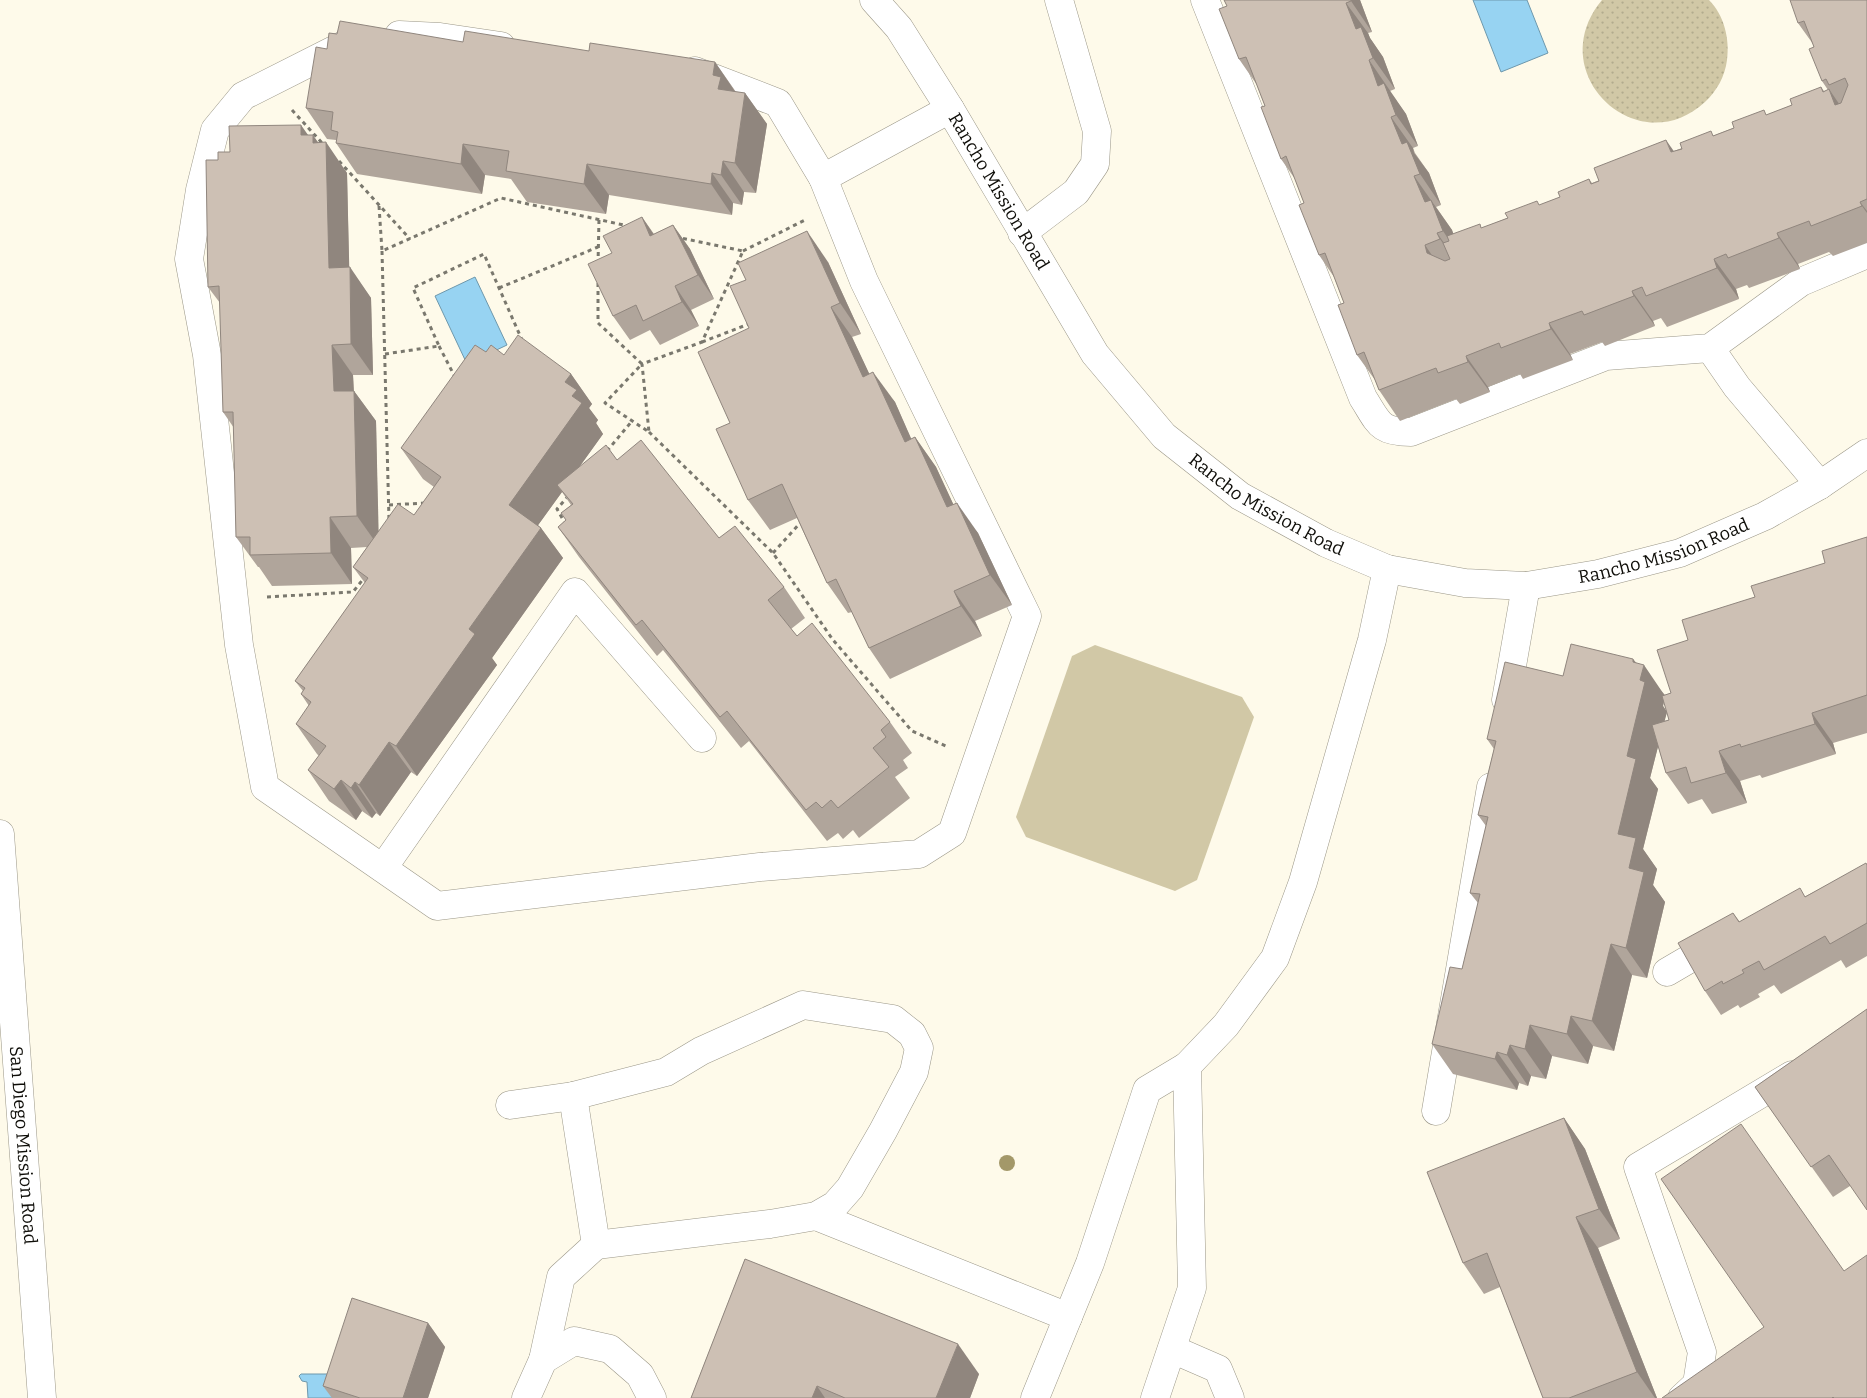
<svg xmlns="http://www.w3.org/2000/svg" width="1867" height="1398" viewBox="0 0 1867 1398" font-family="Bitter,serif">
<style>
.grass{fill:url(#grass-dots)}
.green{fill:#d1c8a6}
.water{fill:#97d3f2;stroke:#6e98ac}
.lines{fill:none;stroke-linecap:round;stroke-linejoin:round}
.minor-casing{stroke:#9b9788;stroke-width:29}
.major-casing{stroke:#9b9788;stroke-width:29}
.path{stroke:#7a786e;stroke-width:3;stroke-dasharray:4 4;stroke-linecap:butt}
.minor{stroke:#fff;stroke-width:28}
.major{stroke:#fff;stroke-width:28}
.tree{fill:#a39869}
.wall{fill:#b0a59b;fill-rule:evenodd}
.shaded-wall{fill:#90867e}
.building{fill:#cdc0b4;stroke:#90867e}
.labels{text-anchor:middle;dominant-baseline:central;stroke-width:5;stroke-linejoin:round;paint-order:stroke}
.street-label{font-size:18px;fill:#0e0d08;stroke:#fefaea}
</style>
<defs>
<pattern id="grass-dots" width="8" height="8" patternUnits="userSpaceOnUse" patternTransform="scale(1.25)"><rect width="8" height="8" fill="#d1c8a6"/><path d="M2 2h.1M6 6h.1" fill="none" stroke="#b2ab8d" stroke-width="1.8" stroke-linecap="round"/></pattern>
</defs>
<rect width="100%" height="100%" fill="#fefaea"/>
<path class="grass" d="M 1602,0 L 1709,0 C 1724,15 1730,39 1727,60 C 1725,76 1717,91 1705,102 C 1638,164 1541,73 1602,0 Z"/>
<polygon class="green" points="1095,645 1242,697 1254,717 1197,880 1175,891 1026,837 1016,817 1072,656"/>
<g class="water">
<polygon points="1473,0 1527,0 1548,53 1501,72"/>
<polygon points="475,277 507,345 467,364 435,296"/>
<polygon points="301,1374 341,1374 336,1380 335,1398 308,1398 307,1382 302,1381 299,1376"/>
</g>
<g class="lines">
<defs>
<g id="minor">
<path d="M 1205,0 L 1363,398 C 1379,423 1379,432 1411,432 L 1606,356 L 1710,348 L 1801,282 L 1867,254"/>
<polyline points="399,35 440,37 501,46"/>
<polyline points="346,44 243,96 215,130 200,190 189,259 207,355 239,645 265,787 437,906 760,867 919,854 952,833 1027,616 864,281 823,178"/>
<polyline points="695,71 778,103 823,178 950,109"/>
<polyline points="1022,233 1076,192 1095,164 1097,131 1059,0"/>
<polyline points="1710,348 1737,387 1820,485"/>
<polyline points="1506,700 1526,586"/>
<polyline points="383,868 575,592 702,738"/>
<polyline points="1667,972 1720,941"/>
<polyline points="1187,1066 1226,1025 1275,958 1303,882 1372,640 1387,569"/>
<polyline points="510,1105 573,1096 666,1072 701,1051 803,1005 893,1019 912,1034 919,1048 914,1072 883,1131 850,1188 835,1205 816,1216 770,1224 596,1245"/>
<polyline points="1436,1111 1491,787"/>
<polyline points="816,1216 1068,1317"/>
<polyline points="1172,1349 1218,1369 1230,1398"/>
<polyline points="543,1360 561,1277 596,1245 573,1096"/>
<polyline points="526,1398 543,1360 574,1341 610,1349 640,1375 652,1398"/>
<polyline points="1035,1398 1090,1263 1147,1090 1187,1066 1192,1288 1155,1398"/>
<polyline points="1682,1398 1697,1384 1702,1352 1638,1167 1792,1075"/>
</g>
<g id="major">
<path id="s1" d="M 874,0 L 899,28 L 950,109 L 1095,354 L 1164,436 L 1240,496 L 1326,543 L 1387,569 L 1465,583 L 1526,586 L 1598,574 L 1680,553 L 1765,516 L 1820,485 L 1867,453"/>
<path id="s2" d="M 0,834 L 42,1398"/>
</g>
</defs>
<use href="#minor" class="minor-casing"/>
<use href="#major" class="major-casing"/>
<g class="path">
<polyline points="292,110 323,144"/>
<polyline points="339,161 410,239"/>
<polyline points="379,206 382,251 501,198 628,226"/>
<polyline points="382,251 389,520"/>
<polyline points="743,251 805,220"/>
<polyline points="598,264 599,219"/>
<polyline points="598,283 598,323 642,364 605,403 649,432 642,364 702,342 743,251 681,238"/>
<polyline points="499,288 598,247"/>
<polyline points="702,342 749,324"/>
<polyline points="439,346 455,377"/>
<polyline points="385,354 439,346 413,288 484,254 522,340"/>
<polyline points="649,432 773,553 833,640 912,731 948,747"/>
<polyline points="607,451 632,421"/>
<polyline points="389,505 425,503"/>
<polyline points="566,525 557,509 569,495"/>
<polyline points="773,553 801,522"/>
<polyline points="267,597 353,592 364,578"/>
</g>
<use href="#minor" class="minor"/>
<use href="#major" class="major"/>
</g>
<circle class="tree" cx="1007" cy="1163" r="8"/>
<g class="wall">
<polygon points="1224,0 1360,0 1372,32 1368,33 1370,38 1383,57 1395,89 1390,91 1391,93 1406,114 1418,146 1413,148 1415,153 1429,173 1441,205 1436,207 1452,230 1453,234 1482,228 1560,197 1589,179 1592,183 1792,105 1821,87 1824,91 1828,90 1822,81 1813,44 1798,23 1867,0 1867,243 1833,256 1829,252 1798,264 1800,269 1749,288 1747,285 1736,289 1739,299 1667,327 1661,318 1653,321 1655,326 1605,346 1602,342 1570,354 1573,360 1523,379 1520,374 1488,387 1490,392 1460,404 1456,399 1400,421 1379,390 1375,380 1357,355 1344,303 1334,277 1319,255 1304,203 1295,179 1281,159 1265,106 1257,85 1239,59 1227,6"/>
<polygon points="337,34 463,42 715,62 736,92 745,93 767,124 756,193 744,192 742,205 733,203 732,215 609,195 606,214 527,202 511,179 485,175 482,194 357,174 336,143 336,140 327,139 306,108 327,49"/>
<polygon points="308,135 318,142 347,173 349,267 371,298 373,375 353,375 354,391 376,421 378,531 414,515 434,487 423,479 401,448 486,352 504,355 571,374 592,404 589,408 598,420 596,423 603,434 580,466 617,460 784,587 805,618 791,629 797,636 890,722 912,753 903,760 908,768 895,777 910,798 859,838 853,830 843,839 838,833 827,841 749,741 741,748 663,650 657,656 579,557 558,527 566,520 561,513 571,505 562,492 538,525 541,528 563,558 492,658 497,665 417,776 411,772 380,816 376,813 372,818 362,811 356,820 329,801 308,770 319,756 317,754 296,724 309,706 301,694 303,691 295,681 365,583 353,567 367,547 351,548 352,584 272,586 259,567 258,567 236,537 234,428 223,412 220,303 208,287 218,160"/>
<polygon points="642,217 654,234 673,225 690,249 714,299 691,310 699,326 660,345 650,330 630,340 613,316 612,253"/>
<polygon points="828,262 861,334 852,337 869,374 895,402 911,439 915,437 936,467 953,504 978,533 1012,605 975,621 982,636 890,679 869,648 852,612 848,613 827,583 797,518 770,530 748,500 730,423 749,328"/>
<path d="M 1867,537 L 1867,733 L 1833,743 L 1836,754 L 1762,778 L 1760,775 L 1740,781 L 1747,803 L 1712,814 L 1702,799 L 1688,804 L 1666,773 L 1658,746 L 1650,778 L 1658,789 L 1643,849 L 1657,869 L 1653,885 L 1665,902 L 1647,978 L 1632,975 L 1614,1051 L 1593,1046 L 1588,1064 L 1552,1056 L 1546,1079 L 1531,1076 L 1528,1086 L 1519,1083 L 1517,1090 L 1453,1074 L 1432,1044 L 1462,969 L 1478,903 L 1470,893 L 1486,826 L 1478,815 L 1494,749 L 1487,739 L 1563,676 L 1633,659 L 1665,695 L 1671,693 L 1688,640 L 1755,597 L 1825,563 ZM 1664,702 L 1669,720 L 1664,721 L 1667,712 L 1663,706 Z"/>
<polygon points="1867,864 1867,956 1846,968 1841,960 1781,994 1774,985 1758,994 1760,997 1740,1008 1738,1005 1721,1015 1705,991 1733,913 1740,922 1806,896"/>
<polygon points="1867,1009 1850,1186 1833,1197 1755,1087"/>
<polygon points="1564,1118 1585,1149 1620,1239 1598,1248 1657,1398 1543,1398 1500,1287 1484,1294 1463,1263"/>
<polygon points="745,1259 979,1374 970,1398 691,1398"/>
<polygon points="428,1323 445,1347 428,1398 332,1398 323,1386"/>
</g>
<g class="shaded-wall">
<polygon points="1351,0 1360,0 1372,32 1351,1"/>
<polygon points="1346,3 1368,33 1370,38 1383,57 1395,89 1373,58 1356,29"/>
<polygon points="1369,60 1406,114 1418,146 1396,115 1378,86"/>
<polygon points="715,62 736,93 718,89 713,75"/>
<polygon points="1829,89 1850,120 1835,105"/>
<polygon points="745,93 767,124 756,193 735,163"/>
<polygon points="1391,117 1413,148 1414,153 1429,173 1441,205 1420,174 1402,144"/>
<polygon points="301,125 313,142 313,135 326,154 326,142 347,173 350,298 329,268 301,135"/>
<polygon points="1666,140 1687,170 1671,152"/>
<polygon points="463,144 485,175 482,194 461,164"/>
<polygon points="723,161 744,192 742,205 721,175"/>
<polygon points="587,164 609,195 606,214 584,184"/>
<polygon points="712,173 733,203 732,215 711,184"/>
<polygon points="1414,176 1452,230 1464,262 1443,231 1425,202"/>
<polygon points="1860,202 1867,211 1867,213 1862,206"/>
<polygon points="642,217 658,241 650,236"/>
<polygon points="673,225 690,249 714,299 698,275"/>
<polygon points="807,231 828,262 861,334 840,303"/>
<polygon points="1437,233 1459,264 1461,270 1440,239"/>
<polygon points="1777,233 1798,264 1800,269 1779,238"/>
<polygon points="1425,245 1446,276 1427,253"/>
<polygon points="1714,259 1736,289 1739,299 1717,268"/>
<polygon points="350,267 371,298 373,375 351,344"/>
<polygon points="675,286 691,310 699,326 682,302"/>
<polygon points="1632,291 1653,321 1655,326 1634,296"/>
<polygon points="831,307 852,337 885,407 863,377"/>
<polygon points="1549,323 1570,354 1573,360 1551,329"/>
<polygon points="332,345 353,375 355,422 334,391"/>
<polygon points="1466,356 1488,387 1490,392 1468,362"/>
<polygon points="873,372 895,402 926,472 905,442"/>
<polygon points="571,374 592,404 589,408 598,420 596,423 603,434 562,491 557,485 562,492 531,535 509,505 572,396 565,382"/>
<polygon points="354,391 376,421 379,547 357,516"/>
<polygon points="915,437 936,467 969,538 947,507"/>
<polygon points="957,503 978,533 1012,605 990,575"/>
<polygon points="330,517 351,548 352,584 331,553"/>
<polygon points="541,528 563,558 492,658 497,665 417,776 396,746 469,629"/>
<polygon points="954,591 975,621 982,636 961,606"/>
<polygon points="1633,659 1642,672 1644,665 1665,696 1663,706 1667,712 1650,778 1658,789 1643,849 1657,869 1653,885 1665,902 1647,978 1626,948 1629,868 1618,834 1627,756 1640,680 1633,662"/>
<polygon points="1812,713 1833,743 1836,754 1815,724"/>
<polygon points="389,742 411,772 380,816 359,785"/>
<polygon points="1719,751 1740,781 1747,803 1726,773"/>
<polygon points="341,780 362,811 356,820 334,789"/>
<polygon points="355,782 376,813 372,818 351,788"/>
<polygon points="1611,944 1632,975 1614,1051 1592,1021"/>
<polygon points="1571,1016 1593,1046 1588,1064 1567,1034"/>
<polygon points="1530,1025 1552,1056 1546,1079 1525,1049"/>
<polygon points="1510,1045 1531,1076 1528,1086 1507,1055"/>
<polygon points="1497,1052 1519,1083 1517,1090 1495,1059"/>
<polygon points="1564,1118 1585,1149 1620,1239 1599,1209"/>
<polygon points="1576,1217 1598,1248 1657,1398 1655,1398 1637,1372"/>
<polygon points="428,1323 445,1347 428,1398 403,1398"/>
<polygon points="958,1344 979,1374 970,1398 936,1398"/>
<polygon points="817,1386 825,1398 812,1398"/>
</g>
<g class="building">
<polygon points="1224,0 1351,0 1351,1 1346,3 1356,29 1361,27 1373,58 1369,60 1378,86 1384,83 1396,115 1391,117 1402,144 1407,142 1420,174 1414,176 1425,202 1431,200 1443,231 1437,233 1440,239 1425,245 1427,253 1445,261 1450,259 1443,243 1449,241 1447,236 1480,224 1481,228 1508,218 1505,213 1537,201 1539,205 1560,197 1558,192 1589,179 1591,184 1599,181 1594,168 1666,140 1671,152 1682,149 1680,143 1711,131 1713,136 1734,128 1732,122 1764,110 1766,115 1792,105 1790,99 1821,87 1823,92 1829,89 1835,105 1841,103 1848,85 1845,78 1829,85 1826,79 1822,81 1809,49 1814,47 1804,21 1798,23 1790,0 1867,0 1867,199 1860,202 1862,206 1811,226 1809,221 1777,233 1779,238 1728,258 1726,254 1714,259 1717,268 1646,296 1642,287 1632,291 1634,296 1584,315 1582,311 1549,323 1551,329 1501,348 1499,343 1466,356 1468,362 1438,373 1436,368 1379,390 1364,352 1357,355 1338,305 1344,303 1325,253 1319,255 1299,205 1304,203 1286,156 1281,159 1261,107 1265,106 1246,57 1239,59 1219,9 1227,6"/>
<polygon points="340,21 463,42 465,31 589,51 590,43 715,62 713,75 721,77 718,89 745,93 735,163 723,161 721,175 712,173 711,184 587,164 584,184 506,171 509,151 463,144 461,164 336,143 338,132 331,130 333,112 306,108 316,47 327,49 329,33 337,34"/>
<polygon points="301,125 301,135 313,135 313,143 326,142 329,268 350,267 351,344 332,345 334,391 354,391 357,516 330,517 331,553 250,555 250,537 236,537 233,412 223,412 219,286 208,287 206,160 218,160 218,152 230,152 229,126"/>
<polygon points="642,217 650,236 673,225 698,275 675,286 682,302 643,321 636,305 613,316 588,264 612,253 603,236"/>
<polygon points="807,231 840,303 831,307 863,377 873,372 905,442 915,437 947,507 957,503 990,575 954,591 961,606 869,648 836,579 827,583 782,484 748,500 716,429 730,423 698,352 749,328 730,286 746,280 738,263"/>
<polygon points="518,335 571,374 565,382 577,390 572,396 582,403 509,505 541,528 469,629 475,634 396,746 389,742 359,785 355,782 351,788 341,780 334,789 308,770 326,746 296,724 311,702 301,694 305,688 295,681 368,578 353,567 398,504 414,515 441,477 401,448 475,345 486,352 491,345 504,355"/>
<polygon points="641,440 719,538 735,526 784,587 768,600 797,636 812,623 890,722 881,730 886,737 873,748 889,767 838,808 831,800 822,808 816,802 806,810 727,711 720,717 642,620 636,625 558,527 566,520 561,513 573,504 557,485 606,445 617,460"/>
<polygon points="1867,537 1867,695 1812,713 1815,724 1741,747 1740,744 1719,751 1726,773 1691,783 1686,767 1666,773 1652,725 1669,720 1662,696 1671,693 1657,650 1688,640 1682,620 1755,597 1751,586 1825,563 1822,551"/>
<polygon points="1571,644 1633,659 1633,662 1644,665 1640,680 1645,682 1627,756 1636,759 1618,834 1636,838 1629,868 1644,872 1626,948 1611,944 1592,1021 1571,1016 1567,1034 1530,1025 1525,1049 1510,1045 1507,1055 1497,1052 1495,1059 1432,1044 1450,967 1462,969 1480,894 1470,893 1488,817 1478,815 1496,741 1487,739 1505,662 1563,676"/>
<polygon points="1866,863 1867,865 1867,923 1830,944 1825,936 1764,970 1759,961 1742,970 1744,973 1723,984 1722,981 1705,991 1678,943 1733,913 1739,922 1800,888 1805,897"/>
<polygon points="1867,1009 1867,1210 1829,1155 1811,1167 1755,1087"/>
<polygon points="1564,1118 1599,1209 1576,1217 1637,1372 1569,1398 1543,1398 1487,1253 1463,1263 1427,1172"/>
<polygon points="1741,1124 1844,1271 1867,1255 1867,1398 1834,1398 1833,1397 1832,1398 1662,1398 1764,1327 1661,1179"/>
<polygon points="745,1259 958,1344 936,1398 845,1398 817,1386 812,1398 691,1398"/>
<polygon points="352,1298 428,1323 403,1398 360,1398 323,1386"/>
</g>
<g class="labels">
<g class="street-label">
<text stroke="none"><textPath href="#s1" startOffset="229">Rancho Mission Road</textPath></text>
<text stroke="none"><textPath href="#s1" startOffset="649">Rancho Mission Road</textPath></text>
<text stroke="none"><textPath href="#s1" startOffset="1069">Rancho Mission Road</textPath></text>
<text stroke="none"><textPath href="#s2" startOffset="312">San Diego Mission Road</textPath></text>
</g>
</g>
</svg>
